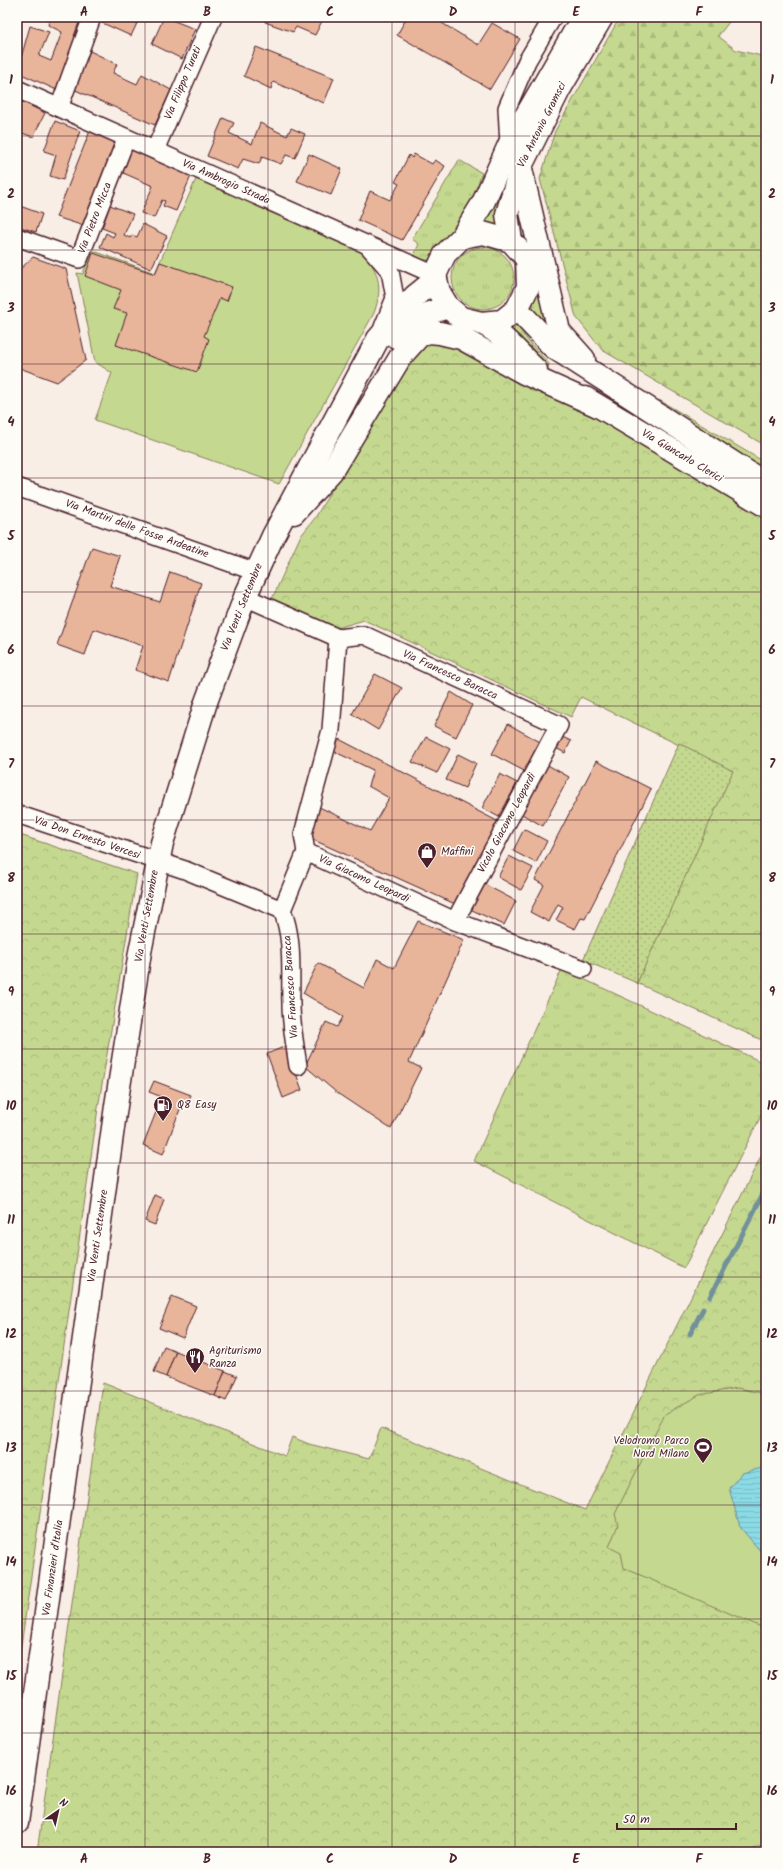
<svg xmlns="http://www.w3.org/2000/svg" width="783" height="1869" viewBox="0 0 783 1869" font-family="Kalam,sans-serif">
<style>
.grass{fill:url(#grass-tufts);stroke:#877c5d}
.forest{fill:url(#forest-firs);stroke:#877c5d}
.park{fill:url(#park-crowns);stroke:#877c5d}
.garden{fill:url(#garden-dots);stroke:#877c5d}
.pitch{fill:#c4d98f;stroke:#877c5d}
.water{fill:url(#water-rules);stroke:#71909b}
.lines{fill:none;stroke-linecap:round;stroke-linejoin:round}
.stream{stroke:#71909b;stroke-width:5}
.building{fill:#e8b59b;stroke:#4a1f2b}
.street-casing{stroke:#4a1f2b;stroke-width:20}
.secondary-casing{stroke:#4a1f2b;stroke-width:25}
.street{stroke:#fdfcf7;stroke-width:17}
.secondary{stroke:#fdfcf7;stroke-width:22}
.grid{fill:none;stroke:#4a1f2b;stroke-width:1;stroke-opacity:0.55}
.labels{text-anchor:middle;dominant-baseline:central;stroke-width:3;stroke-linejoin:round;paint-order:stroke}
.street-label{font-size:11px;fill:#4a1f2b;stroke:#fdfcf7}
.poi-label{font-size:11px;fill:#4a1f2b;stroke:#fdfcf7;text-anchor:start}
.neatline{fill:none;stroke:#4a1f2b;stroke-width:1.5}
.grid-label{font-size:13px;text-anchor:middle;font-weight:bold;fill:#4a1f2b}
</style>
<defs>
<pattern id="grass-tufts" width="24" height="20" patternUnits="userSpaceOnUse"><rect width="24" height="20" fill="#c4d98f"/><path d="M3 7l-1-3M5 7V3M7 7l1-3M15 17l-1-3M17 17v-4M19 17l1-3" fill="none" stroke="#aaba7c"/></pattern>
<pattern id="forest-firs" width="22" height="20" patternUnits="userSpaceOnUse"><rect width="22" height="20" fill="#c4d98f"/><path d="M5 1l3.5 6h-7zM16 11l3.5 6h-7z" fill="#aaba7c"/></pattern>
<pattern id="park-crowns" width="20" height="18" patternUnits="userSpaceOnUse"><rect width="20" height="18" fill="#c4d98f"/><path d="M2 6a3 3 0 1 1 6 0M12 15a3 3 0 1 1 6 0" fill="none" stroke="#aaba7c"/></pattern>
<pattern id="garden-dots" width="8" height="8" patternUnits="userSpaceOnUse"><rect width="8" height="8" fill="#c4d98f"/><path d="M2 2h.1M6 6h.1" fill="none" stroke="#aaba7c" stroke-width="1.8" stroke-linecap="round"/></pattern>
<pattern id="water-rules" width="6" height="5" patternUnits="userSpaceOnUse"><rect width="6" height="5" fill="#8bdbe6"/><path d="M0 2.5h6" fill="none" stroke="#79bcc5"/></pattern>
</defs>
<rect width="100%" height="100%" fill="#f9eee5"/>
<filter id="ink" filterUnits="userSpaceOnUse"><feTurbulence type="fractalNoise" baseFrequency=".025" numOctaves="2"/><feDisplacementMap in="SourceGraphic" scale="8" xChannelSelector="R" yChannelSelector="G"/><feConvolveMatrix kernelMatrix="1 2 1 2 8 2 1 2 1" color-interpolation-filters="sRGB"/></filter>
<g filter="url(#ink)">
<g class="grass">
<polygon points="459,160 482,173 465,220 441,242 429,260 423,260 414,255 419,244 412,239"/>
<polygon points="501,175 507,178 503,228 483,222"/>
<circle cx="483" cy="278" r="31"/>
<polygon points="538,289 555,334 533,310 533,304"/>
<polygon points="515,323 530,343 549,364 548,368 544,368 505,329"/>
<polygon points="659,400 766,463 766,480 657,403"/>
<polygon points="562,969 766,1064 766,1106 684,1268 474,1161"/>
</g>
<polygon class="forest" points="620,17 733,17 718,36 736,50 766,57 766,446 602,350 576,317 540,179 555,131"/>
<g class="park">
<polygon points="438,338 599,414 766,513 766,1042 637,983 732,771 581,697 571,717 364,620 337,628 272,599 300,537 315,518 414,350"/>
<polygon points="17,834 137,874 98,1108 17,1674"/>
<polygon points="766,1146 766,1852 763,1852 759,1846 751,1852 37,1852 103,1383 285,1456 292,1437 309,1444 369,1459 381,1428 585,1510"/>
</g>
<polygon class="garden" points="679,743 733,771 637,983 583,960"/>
<g class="pitch">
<path d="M 196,179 L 361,249 C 378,271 384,285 374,313 L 279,484 L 95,420 L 112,373 L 95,362 L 77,273 L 83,274 L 91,250 L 155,273 Z"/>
<polygon points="737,1388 766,1394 766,1629 624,1568 621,1553 609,1547 618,1525 615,1514 665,1414 699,1395"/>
</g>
<polygon class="water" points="766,1467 766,1558 740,1527 729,1488 742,1473"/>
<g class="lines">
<g class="stream">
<polyline points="710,1297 766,1188"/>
<polyline points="690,1334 703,1309"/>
</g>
</g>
<g class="building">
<polygon points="50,17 81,17 74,36 81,37 61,92 17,72 30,26 49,32 39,56 51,61 62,32 48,25"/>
<polygon points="99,17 140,17 131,36 98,21"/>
<polygon points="164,17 195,29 182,59 152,44"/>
<polygon points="267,17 324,17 315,35 296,27 293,32 265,22"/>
<polygon points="407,17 432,17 478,45 492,23 520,39 490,89 397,35"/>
<polygon points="256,47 334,78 324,103 273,82 271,89 244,76"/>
<polygon points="90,51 117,64 113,73 137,84 142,74 171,90 155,125 73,89"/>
<polygon points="17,99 45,113 33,137 17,131"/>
<polygon points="223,118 234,123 229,133 252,144 260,123 287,136 291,128 305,134 295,158 286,155 281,164 262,157 259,164 243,159 238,169 207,156"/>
<polygon points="55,121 80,131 63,180 50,176 56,155 44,151"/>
<polygon points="90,131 116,141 84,226 56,217"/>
<polygon points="129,149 191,176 176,211 163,206 165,201 162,200 154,218 141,213 153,186 121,172"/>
<polygon points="309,154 342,169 331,195 297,181"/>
<polygon points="414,154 432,164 435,160 445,166 402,240 358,220 370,191 390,200 399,184 395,182 409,155 412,158"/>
<polygon points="17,205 42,214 36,232 17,226"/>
<polygon points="110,205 133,214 124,235 130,238 132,235 137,237 143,224 167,236 151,269 100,247 106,233 113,237 115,233 102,228"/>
<polygon points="93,253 155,274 160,262 232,287 227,301 220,298 204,336 209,339 197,372 116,345 127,313 113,309 121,290 85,276"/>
<polygon points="33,257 66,269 86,360 57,382 17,367 17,272"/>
<polygon points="92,547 120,556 110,586 160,602 170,572 201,583 169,682 135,670 143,646 94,629 85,655 57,645"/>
<polygon points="375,674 402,688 378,730 352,714"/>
<polygon points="451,692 472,705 456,737 434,726"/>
<polygon points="508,724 542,743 526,772 492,754"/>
<polygon points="560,736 571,741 565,753 554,747"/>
<polygon points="335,737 499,822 455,904 307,837 317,806 370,831 389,798 368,786 373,770 331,750"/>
<polygon points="426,737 450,749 437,773 412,762"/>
<polygon points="458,754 476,763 465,788 446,780"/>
<polygon points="596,761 651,789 585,919 581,918 575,929 556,920 563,907 558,904 549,922 530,912 544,885 535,880"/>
<polygon points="544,763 569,777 543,826 518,812"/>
<polygon points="500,774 517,783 499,817 482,808"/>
<polygon points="524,829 547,841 536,863 513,851"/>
<polygon points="509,856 533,868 521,890 498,877"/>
<polygon points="482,883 516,901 504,925 470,909"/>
<polygon points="418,921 464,940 409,1062 421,1068 391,1129 337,1093 305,1066 326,1022 337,1027 343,1017 303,993 318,963 364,988 377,959 394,968"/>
<polygon points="286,1046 302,1090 283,1098 267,1054"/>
<polygon points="154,1081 191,1095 186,1106 182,1104 163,1154 143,1145 162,1097 149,1092"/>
<polygon points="155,1195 164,1199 155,1225 145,1221"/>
<polygon points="172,1296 196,1306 183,1338 159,1328"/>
<polygon points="164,1346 176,1351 166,1377 154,1372"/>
<polygon points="176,1351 225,1371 215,1396 166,1377"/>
<polygon points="225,1371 237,1376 226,1401 215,1396"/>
</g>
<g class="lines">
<defs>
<g id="street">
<polyline points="17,89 435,275"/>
<polyline points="59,108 92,17"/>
<polyline points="509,145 507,108 527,61 553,17"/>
<polyline points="155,150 213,17"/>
<polyline points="17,237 79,259 126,139"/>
<polyline points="369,247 390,271 395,298 383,327"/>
<polyline points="17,487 256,572"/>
<polyline points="245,597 338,638 364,635 559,725 455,921"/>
<polyline points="17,814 185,870 282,910"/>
<polyline points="306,852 303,834 331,730 338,638"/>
<polyline points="282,910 306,852 455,921 583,969"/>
<path d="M 282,910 C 294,939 290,973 291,1004 C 291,1025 295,1045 298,1066"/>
</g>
<g id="secondary">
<polyline points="521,169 559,331 584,359"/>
<polygon points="483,233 511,241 527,259 528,287 517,309 502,321 481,323 461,318 448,307 439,292 435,275 445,254 462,237"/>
<polyline points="462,237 483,203 509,145 583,17"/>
<polyline points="511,241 507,214 521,166 559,90 602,17"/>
<polyline points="517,309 553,347 766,484"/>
<path d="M 481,323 C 503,333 519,354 536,370"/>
<polyline points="396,337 417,317 448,307"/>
<polyline points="585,398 766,506"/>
<polyline points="294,513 331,472 401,356 420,335 429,332 440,333 461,338 524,373 598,406"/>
<polyline points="17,1823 116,1106 140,952 162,843 206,702 245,597 273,536 378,339 415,296 436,279"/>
</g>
</defs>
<use href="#street" class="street-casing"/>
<use href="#secondary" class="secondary-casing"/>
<use href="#street" class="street"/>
<use href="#secondary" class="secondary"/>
</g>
</g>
<path class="grid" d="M 145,17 L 145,1852M 268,17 L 268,1852M 392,17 L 392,1852M 515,17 L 515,1852M 638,17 L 638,1852M 17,136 L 766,136M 17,250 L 766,250M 17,364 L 766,364M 17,478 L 766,478M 17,592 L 766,592M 17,706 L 766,706M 17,820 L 766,820M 17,934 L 766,934M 17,1049 L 766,1049M 17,1163 L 766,1163M 17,1277 L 766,1277M 17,1391 L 766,1391M 17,1505 L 766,1505M 17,1619 L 766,1619M 17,1733 L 766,1733"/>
<defs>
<symbol id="shop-pin" viewBox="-11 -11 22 30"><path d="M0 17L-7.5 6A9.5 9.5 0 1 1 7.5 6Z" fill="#4a1f2b" stroke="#fdfcf7"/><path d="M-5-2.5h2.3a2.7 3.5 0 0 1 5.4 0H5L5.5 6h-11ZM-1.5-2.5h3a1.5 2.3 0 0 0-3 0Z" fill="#fff"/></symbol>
<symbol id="fuel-pin" viewBox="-11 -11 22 30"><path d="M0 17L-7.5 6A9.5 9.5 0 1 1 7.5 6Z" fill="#4a1f2b" stroke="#fdfcf7"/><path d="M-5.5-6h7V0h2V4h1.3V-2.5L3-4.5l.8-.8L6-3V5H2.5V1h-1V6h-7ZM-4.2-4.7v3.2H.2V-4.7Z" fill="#fff"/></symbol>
<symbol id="restaurant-pin" viewBox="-11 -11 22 30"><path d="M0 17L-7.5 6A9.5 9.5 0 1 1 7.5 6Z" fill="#4a1f2b" stroke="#fdfcf7"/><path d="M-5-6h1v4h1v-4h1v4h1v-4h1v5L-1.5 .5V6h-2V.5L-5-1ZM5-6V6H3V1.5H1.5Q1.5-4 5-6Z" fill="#fff"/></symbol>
<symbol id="stadium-pin" viewBox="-11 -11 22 30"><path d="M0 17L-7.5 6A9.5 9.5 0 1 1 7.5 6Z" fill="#4a1f2b" stroke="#fdfcf7"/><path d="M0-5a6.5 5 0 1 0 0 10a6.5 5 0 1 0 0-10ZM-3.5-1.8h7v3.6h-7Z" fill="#fff"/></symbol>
</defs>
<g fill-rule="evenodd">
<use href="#shop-pin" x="416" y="841" width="22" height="30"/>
<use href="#fuel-pin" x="152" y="1094" width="22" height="30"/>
<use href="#restaurant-pin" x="184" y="1346" width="22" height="30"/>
<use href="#stadium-pin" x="692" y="1436" width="22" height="30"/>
</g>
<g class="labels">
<g class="street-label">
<text transform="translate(183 83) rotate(-67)">Via Filippo Turati</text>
<text transform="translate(542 125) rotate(-63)">Via Antonio Gramsci</text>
<text transform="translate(226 182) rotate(24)">Via Ambrogio Strada</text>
<text transform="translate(95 218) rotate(-69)">Via Pietro Micca</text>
<text transform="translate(682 456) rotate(31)">Via Giancarlo Clerici</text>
<text transform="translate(137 529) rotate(20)">Via Martiri delle Fosse Ardeatine</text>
<text transform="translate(242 607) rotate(-68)">Via Venti Settembre</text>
<text transform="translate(450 675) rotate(25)">Via Francesco Baracca</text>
<text transform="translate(507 823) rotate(-62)">Vicolo Giacomo Leopardi</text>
<text transform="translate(87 838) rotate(19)">Via Don Ernesto Vercesi</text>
<text transform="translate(364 879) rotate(25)">Via Giacomo Leopardi</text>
<text transform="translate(147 916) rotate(-80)">Via Venti Settembre</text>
<text transform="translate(291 987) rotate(-94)">Via Francesco Baracca</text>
<text transform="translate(98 1236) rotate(-82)">Via Venti Settembre</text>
<text transform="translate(53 1568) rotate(-82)">Via Finanzieri d'Italia</text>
</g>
<g class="poi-label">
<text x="441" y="852">Maffini</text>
<text x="177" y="1105">Q8 Easy</text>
<text x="209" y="1351">Agriturismo<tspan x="209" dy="13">Ranza</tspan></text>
<text x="689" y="1441" text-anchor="end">Velodromo Parco<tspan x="689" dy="13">Nord Milano</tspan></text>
</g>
</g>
<rect width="783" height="1869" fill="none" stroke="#fdfcf7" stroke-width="44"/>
<g transform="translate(58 1811) rotate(34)" stroke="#fdfcf7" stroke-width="3" paint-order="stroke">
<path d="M0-3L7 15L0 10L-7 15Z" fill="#4a1f2b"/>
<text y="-6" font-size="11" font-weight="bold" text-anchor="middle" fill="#4a1f2b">N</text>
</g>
<path d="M617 1823v6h119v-6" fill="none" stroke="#4a1f2b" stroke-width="2"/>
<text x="623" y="1823" font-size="12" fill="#4a1f2b" stroke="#fdfcf7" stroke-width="3" paint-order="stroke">50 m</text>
<rect x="22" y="22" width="739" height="1825" class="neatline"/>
<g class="grid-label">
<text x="84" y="16">A</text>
<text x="207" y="16">B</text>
<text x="330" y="16">C</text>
<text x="453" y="16">D</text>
<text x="576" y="16">E</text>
<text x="699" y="16">F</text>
<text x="11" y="84">1</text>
<text x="772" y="84">1</text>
<text x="11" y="198">2</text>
<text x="772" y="198">2</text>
<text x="11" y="312">3</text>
<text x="772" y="312">3</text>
<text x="11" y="426">4</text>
<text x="772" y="426">4</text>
<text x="11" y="540">5</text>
<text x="772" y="540">5</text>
<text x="11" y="654">6</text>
<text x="772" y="654">6</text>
<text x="11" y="768">7</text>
<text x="772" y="768">7</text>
<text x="11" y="882">8</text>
<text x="772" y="882">8</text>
<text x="11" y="996">9</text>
<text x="772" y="996">9</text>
<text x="11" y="1110">10</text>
<text x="772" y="1110">10</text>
<text x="11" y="1224">11</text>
<text x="772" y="1224">11</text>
<text x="11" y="1338">12</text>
<text x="772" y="1338">12</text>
<text x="11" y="1452">13</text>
<text x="772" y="1452">13</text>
<text x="11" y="1566">14</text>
<text x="772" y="1566">14</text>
<text x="11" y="1680">15</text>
<text x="772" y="1680">15</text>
<text x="11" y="1795">16</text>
<text x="772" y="1795">16</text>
<text x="84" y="1863">A</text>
<text x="207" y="1863">B</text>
<text x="330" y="1863">C</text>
<text x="453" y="1863">D</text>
<text x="576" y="1863">E</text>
<text x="699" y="1863">F</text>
</g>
</svg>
